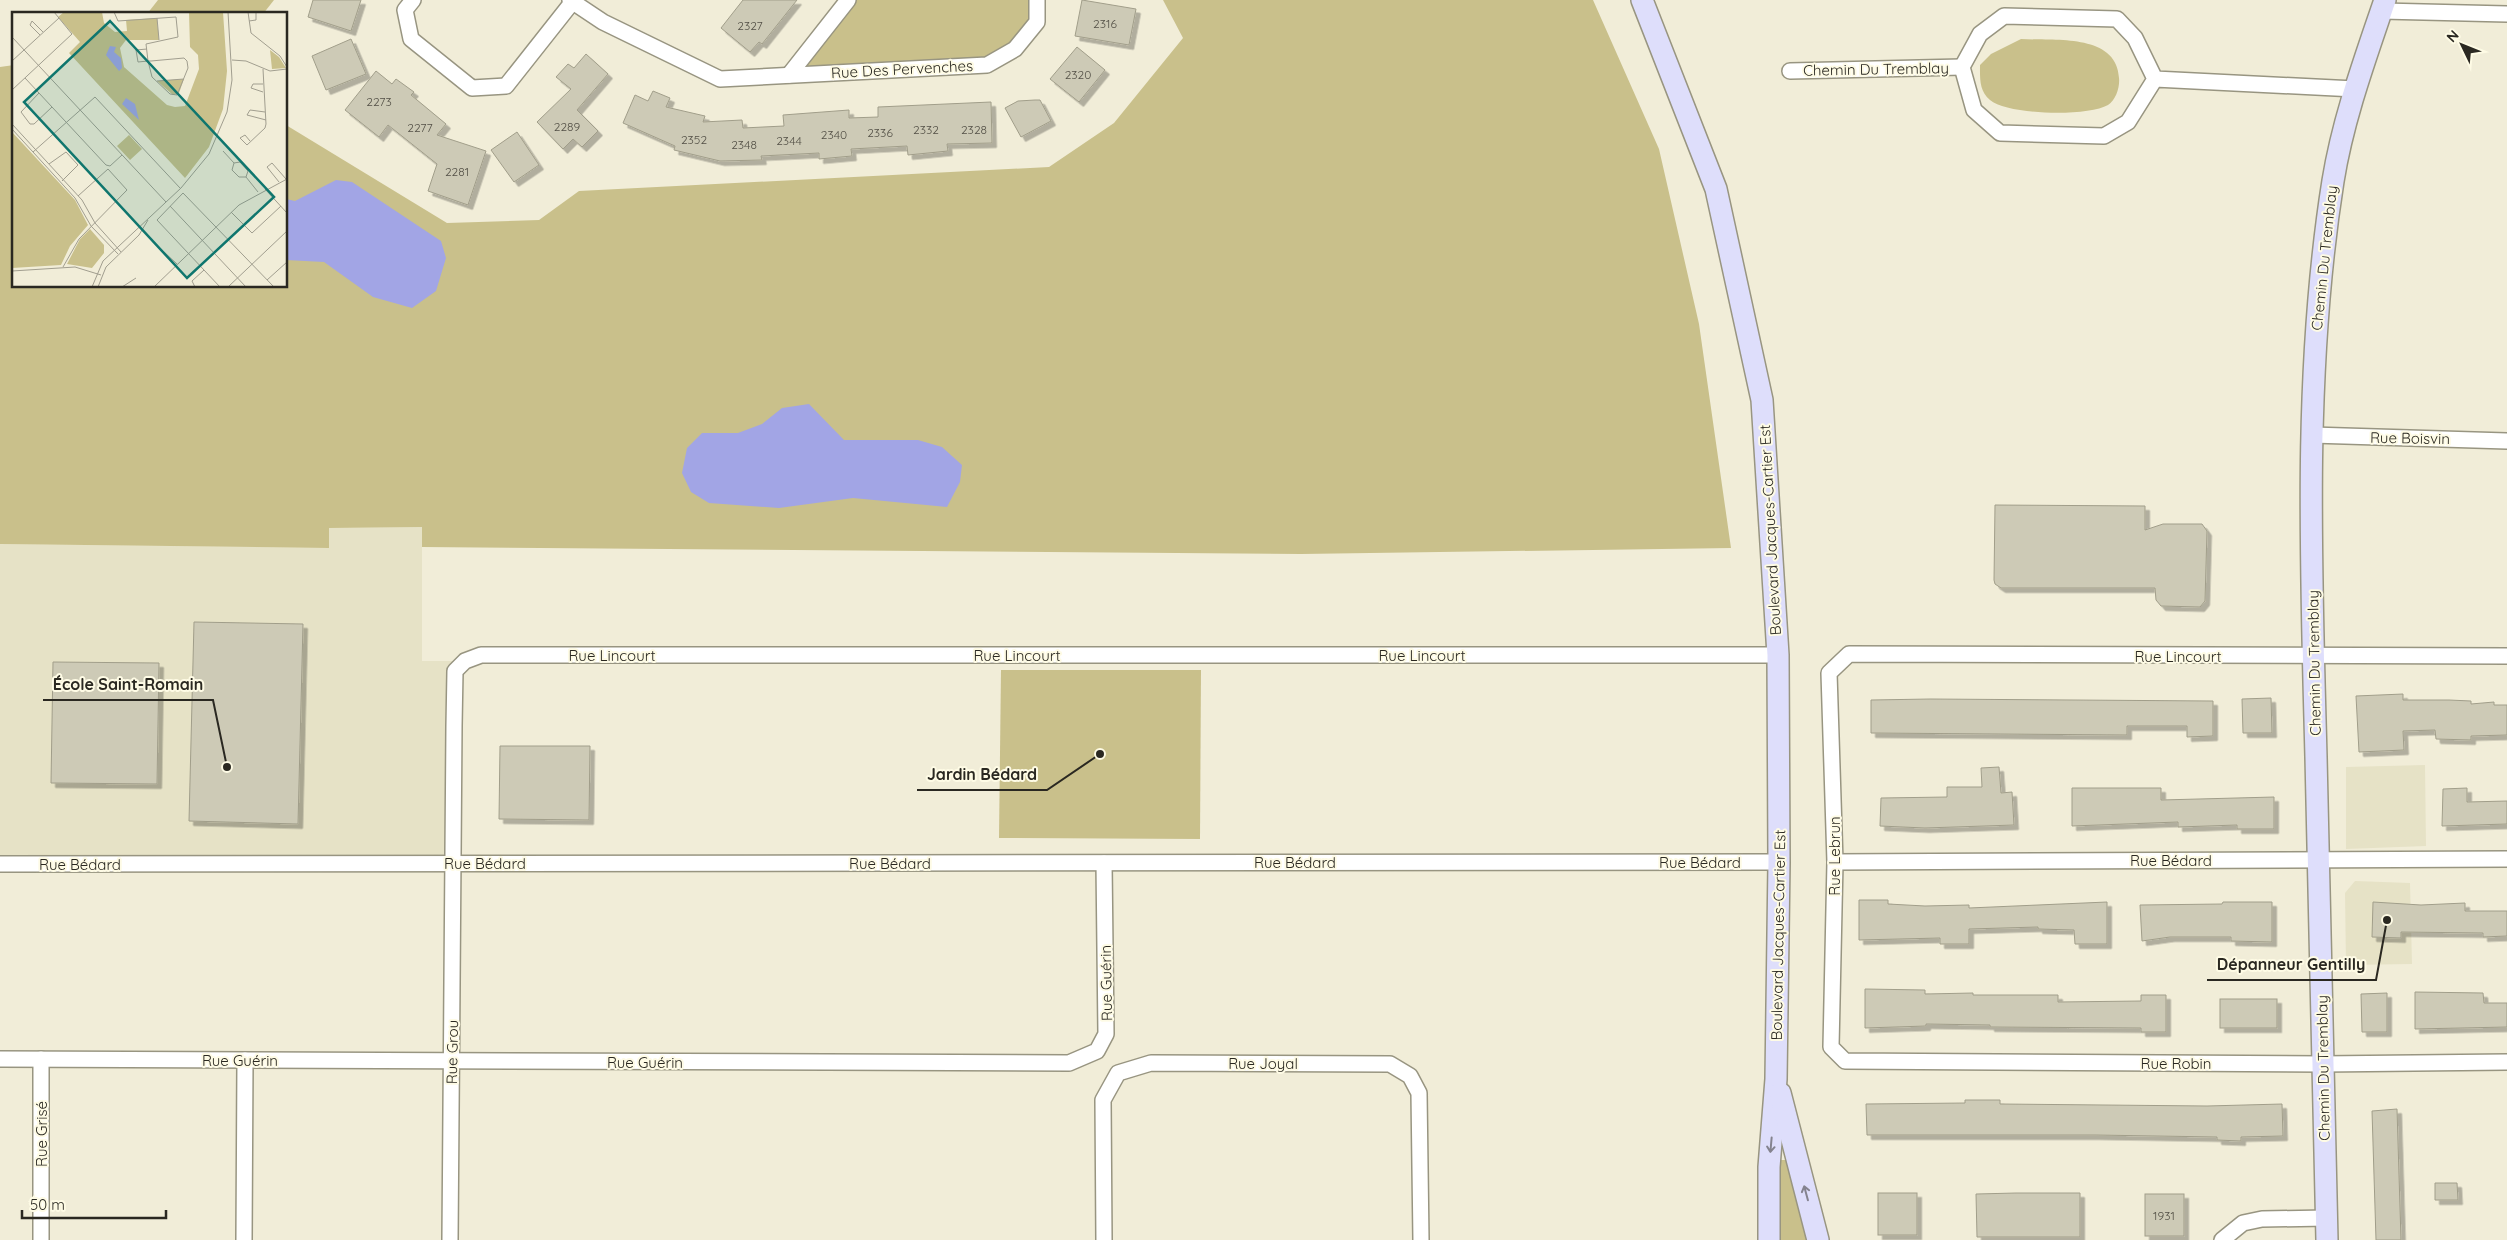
<svg xmlns="http://www.w3.org/2000/svg" width="2507" height="1240" viewBox="0 0 2507 1240" font-family="Quicksand,sans-serif">
<style>
.built{fill:#e6e2c6}
.green{fill:#c9c08b}
.water{fill:#a2a5e5}
.building{fill:#cdcab6;stroke:#a19e8a;filter:url(#shadow)}
.lines{fill:none;stroke-linecap:round;stroke-linejoin:round}
.street-casing{stroke:#989581;stroke-width:18}
.secondary-casing{stroke:#989581;stroke-width:24}
.street{stroke:#fff;stroke-width:15}
.secondary{stroke:#dedefb;stroke-width:21}
.oneway{stroke:#84838e}
.labels{text-anchor:middle;dominant-baseline:central;stroke-width:4;stroke-linejoin:round;paint-order:stroke}
.number-label{font-size:12px;fill:#535046}
.street-label{font-size:15px;fill:#2a2821;stroke:#fefbe5}
.inset-road{fill:none;stroke:#a19e8f;stroke-width:1}
.view{fill:#0f766e;fill-opacity:0.15;stroke:#0f766e;stroke-width:2.5}
.inset-edge{fill:none;stroke:#2a2821;stroke-width:2.5}
.leader{fill:none;stroke:#2a2821;stroke-width:2}
.callout-dot{fill:#2a2821;stroke:#fefbe5;stroke-width:2}
.callout-label{font-size:16px;text-anchor:middle;font-weight:bold;fill:#2a2821;stroke:#fefbe5;stroke-width:4;stroke-linejoin:round;paint-order:stroke}
</style>
<defs>
<filter id="shadow"><feDropShadow dx="4.5" dy="4.5" stdDeviation="0" flood-color="#0004"/></filter>
</defs>
<rect width="100%" height="100%" fill="#f1edd8"/>
<g class="built">
<polygon points="422,527 422,661 465,661 455,671 454,863 0,864 0,544 329,548 329,528"/>
<polygon points="2425,765 2426,846 2346,849 2346,767"/>
<polygon points="2355,881 2410,883 2412,964 2346,965 2345,893"/>
</g>
<g class="green">
<polygon points="158,0 274,0 263,14 147,14"/>
<polygon points="848,0 1037,0 1037,22 987,65 789,75"/>
<polygon points="1163,0 1593,0 1659,149 1699,324 1731,548 1301,554 422,547 422,527 329,528 329,548 0,544 0,67 14,65 14,286 286,286 286,125 447,223 539,220 579,191 1049,167 1114,123 1183,38"/>
<path d="M 2021,39 C 2053,41 2117,33 2119,78 C 2120,87 2116,100 2108,105 C 2087,117 2008,115 1990,100 C 1979,91 1980,78 1980,65 L 1991,54 Z"/>
<polygon points="1001,670 1201,670 1200,839 999,838"/>
<polygon points="1775,1160 1786,1160 1808,1240 1778,1240"/>
</g>
<g class="water">
<polygon points="336,180 352,182 441,241 446,258 436,291 412,308 373,297 324,262 286,260 286,199 295,201"/>
<polygon points="809,404 844,440 918,440 942,447 962,465 960,482 947,507 853,498 779,508 709,503 691,492 682,473 687,448 702,433 738,433 762,424 782,408"/>
</g>
<g class="building">
<polygon points="313,0 361,0 351,31 308,17"/>
<polygon points="743,0 797,0 762,44 759,42 750,52 721,28"/>
<polygon points="1082,0 1136,9 1129,45 1075,36"/>
<polygon points="351,39 366,74 326,90 312,56"/>
<polygon points="1077,47 1105,70 1079,102 1050,79"/>
<polygon points="586,54 608,74 577,110 598,131 582,147 573,139 563,149 537,122 571,89 556,77 568,64 574,68"/>
<polygon points="376,71 392,84 396,79 414,92 411,95 446,124 437,135 486,151 468,205 428,191 437,164 388,125 379,137 345,110"/>
<polygon points="653,91 670,98 666,107 705,116 703,122 742,120 743,128 784,126 783,115 849,110 849,118 878,117 878,107 991,102 992,143 947,144 948,151 908,155 907,146 851,149 852,156 819,159 819,153 761,156 762,160 720,161 674,150 675,146 623,123 635,95 648,101"/>
<polygon points="1035,100 1040,100 1051,121 1021,137 1005,108 1018,101"/>
<polygon points="517,132 539,165 514,182 491,150"/>
<polygon points="1995,505 2145,506 2145,530 2163,524 2202,524 2207,531 2205,601 2200,607 2161,606 2156,600 2155,588 2001,588 1995,584 1994,580"/>
<polygon points="194,622 303,624 298,824 189,821"/>
<polygon points="53,662 159,663 157,784 51,783"/>
<polygon points="2403,694 2403,700 2449,700 2471,701 2471,704 2494,702 2494,705 2507,705 2507,735 2471,736 2471,740 2436,739 2435,730 2403,731 2404,750 2359,752 2356,696"/>
<polygon points="2271,698 2272,733 2243,733 2242,699"/>
<polygon points="1930,699 2213,701 2213,736 2187,737 2187,726 2127,726 2127,735 1871,733 1871,700"/>
<polygon points="500,746 590,746 589,820 499,819"/>
<polygon points="1999,767 2001,793 2012,792 2014,825 1925,828 1880,826 1881,798 1947,797 1947,787 1982,787 1981,768"/>
<polygon points="2072,788 2161,788 2161,800 2274,797 2274,829 2237,829 2237,825 2178,827 2178,822 2072,826"/>
<polygon points="2467,788 2467,802 2507,801 2507,824 2442,826 2443,789"/>
<polygon points="1859,900 1888,900 1888,904 1925,906 1969,905 1969,908 2107,902 2107,944 2075,944 2074,930 2038,929 2038,927 1969,929 1969,944 1940,944 1940,938 1859,940"/>
<polygon points="2223,902 2272,902 2272,942 2231,941 2231,937 2170,937 2142,941 2140,905 2222,904"/>
<polygon points="2373,902 2421,905 2465,903 2465,911 2507,911 2507,936 2483,937 2483,933 2401,932 2401,938 2372,937"/>
<polygon points="1865,989 1925,990 1925,994 1973,993 1973,995 2058,995 2058,1002 2141,1001 2141,995 2166,995 2166,1032 2141,1032 2141,1028 1990,1027 1990,1025 1926,1024 1926,1026 1865,1028"/>
<polygon points="2415,992 2483,993 2484,1003 2507,1003 2507,1027 2415,1029"/>
<polygon points="2387,993 2387,1032 2362,1032 2361,994"/>
<rect x="2220" y="999" width="57" height="29"/>
<polygon points="1965,1100 2000,1100 2000,1104 2207,1106 2282,1104 2283,1136 2241,1137 2241,1141 2217,1140 2217,1137 2095,1135 1867,1135 1866,1104 1965,1103"/>
<polygon points="2397,1109 2401,1240 2376,1240 2372,1111"/>
<polygon points="2435,1183 2457,1183 2458,1200 2435,1200"/>
<rect x="1878" y="1193" width="39" height="42"/>
<polygon points="2016,1193 2080,1193 2080,1237 1977,1237 1976,1194"/>
<rect x="2145" y="1194" width="39" height="42"/>
</g>
<g class="lines">
<defs>
<g id="street">
<polyline points="413,0 405,10 411,39 472,88 506,86 574,0"/>
<polyline points="570,0 603,22 720,79 987,65 1015,49 1037,22 1037,0"/>
<polyline points="2382,11 2507,14"/>
<polyline points="1790,71 1962,67"/>
<polyline points="789,75 848,0"/>
<polyline points="2155,79 2128,122 2104,136 2000,133 1974,110 1962,67 1980,34 2004,16 2117,19 2135,38 2155,79 2355,89"/>
<polyline points="2312,435 2507,441"/>
<polyline points="2507,656 1849,654 1829,673 1835,862 1831,1047 1845,1061 2322,1064 2507,1062"/>
<polyline points="1835,862 2507,859"/>
<polyline points="0,864 1779,862"/>
<polyline points="0,1059 1069,1063 1097,1051 1106,1034 1104,863"/>
<polyline points="41,1059 41,1240"/>
<polyline points="244,1240 245,1060"/>
<polyline points="450,1240 454,726 455,671 465,661 481,655 1778,655"/>
<polyline points="1104,1240 1103,1100 1118,1073 1151,1063 1390,1064 1410,1076 1419,1093 1421,1240"/>
<polyline points="2222,1240 2243,1223 2262,1219 2327,1218"/>
</g>
<g id="secondary">
<polyline points="1642,0 1716,189 1762,400 1778,655 1779,862 1776,1079 1769,1167 1769,1240"/>
<polyline points="1780,1093 1818,1240"/>
<path d="M 2327,1240 C 2323,1079 2320,918 2316,757 C 2311,565 2303,370 2333,181 C 2343,119 2365,59 2385,0"/>
</g>
</defs>
<use href="#street" class="street-casing"/>
<use href="#secondary" class="secondary-casing"/>
<use href="#street" class="street"/>
<use href="#secondary" class="secondary"/>
</g>
<defs><path id="oneway-shaft" d="M-6 0H5M1.5-3L5.5 0L1.5 3" fill="none" stroke-width="1.6" stroke-linecap="round" stroke-linejoin="round" transform="scale(1.25)"/></defs>
<g class="oneway">
<use href="#oneway-shaft" transform="translate(1771 1145) rotate(95)"/>
<use href="#oneway-shaft" transform="translate(1806 1193) rotate(-105)"/>
</g>
<g class="labels">
<g class="number-label">
<text x="1105" y="23">2316</text>
<text x="750" y="25">2327</text>
<text x="1078" y="74">2320</text>
<text x="379" y="101">2273</text>
<text x="567" y="126">2289</text>
<text x="420" y="127">2277</text>
<text x="926" y="129">2332</text>
<text x="974" y="129">2328</text>
<text x="880" y="132">2336</text>
<text x="834" y="134">2340</text>
<text x="694" y="139">2352</text>
<text x="789" y="140">2344</text>
<text x="744" y="144">2348</text>
<text x="457" y="171">2281</text>
<text x="2164" y="1215">1931</text>
</g>
<g class="street-label">
<text transform="translate(902 69) rotate(-3)">Rue Des Pervenches</text>
<text transform="translate(1876 69) rotate(-1)">Chemin Du Tremblay</text>
<text transform="translate(2324 258) rotate(-84)">Chemin Du Tremblay</text>
<text transform="translate(2410 438) rotate(1)">Rue Boisvin</text>
<text transform="translate(1770 530) rotate(-93)">Boulevard Jacques-Cartier Est</text>
<text x="612" y="655">Rue Lincourt</text>
<text x="1017" y="655">Rue Lincourt</text>
<text x="1422" y="655">Rue Lincourt</text>
<text x="2178" y="656">Rue Lincourt</text>
<text transform="translate(2314 663) rotate(-91)">Chemin Du Tremblay</text>
<text transform="translate(1834 856) rotate(-90)">Rue Lebrun</text>
<text x="2171" y="860">Rue Bédard</text>
<text x="1295" y="862">Rue Bédard</text>
<text x="1700" y="862">Rue Bédard</text>
<text x="485" y="863">Rue Bédard</text>
<text x="890" y="863">Rue Bédard</text>
<text x="80" y="864">Rue Bédard</text>
<text transform="translate(1778 935) rotate(-89)">Boulevard Jacques-Cartier Est</text>
<text transform="translate(1106 983) rotate(-91)">Rue Guérin</text>
<text transform="translate(452 1052) rotate(-89)">Rue Grou</text>
<text x="240" y="1060">Rue Guérin</text>
<text x="645" y="1062">Rue Guérin</text>
<text x="1263" y="1063">Rue Joyal</text>
<text x="2176" y="1063">Rue Robin</text>
<text transform="translate(2323 1068) rotate(-91)">Chemin Du Tremblay</text>
<text transform="translate(41 1134) rotate(-90)">Rue Grisé</text>
</g>
</g>
<g transform="translate(12 12)">
<rect width="275" height="275" fill="#f1edd8"/>
<path d="M 52,0 L 90,0 L 92,11 L 103,20 L 115,19 L 114,8 L 145,6 L 147,28 L 114,28 L 108,36 L 112,55 L 155,93 L 163,95 L 173,94 L 187,57 L 186,43 L 178,35 L 177,0 L 211,0 L 215,59 L 211,97 L 197,135 L 173,166 L 57,41 L 68,30 L 46,5 ZM 258,38 L 267,45 L 274,56 L 260,57 ZM 172,67 L 167,81 L 161,83 L 145,69 ZM 0,120 L 63,188 L 76,213 L 58,234 L 49,253 L 0,256 ZM 117,123 L 130,137 L 118,148 L 105,134 ZM 78,217 L 92,233 L 92,241 L 80,256 L 55,252 L 68,227 Z" fill="#c9c08b"/>
<path d="M 98,34 L 104,35 L 102,40 L 109,46 L 110,56 L 107,59 L 94,43 ZM 114,86 L 123,92 L 127,108 L 110,92 Z" fill="#a2a5e5"/>
<path class="inset-road" d="M 102,0 L 106,9 L 164,5 L 166,25 L 134,32 L 136,49 L 140,65 L 158,82 L 165,83 L 176,56 L 175,49 L 172,46 L 139,49 L 136,49 L 126,50 L 124,38 L 135,37M 236,0 L 239,21 L 268,44 L 275,55M 145,6 L 147,28M 237,9 L 244,8 L 244,0M 28,23 L 18,13 L 20,9 L 31,20M 0,25 L 154,190M 220,48 L 234,49 L 258,59 L 275,57M 0,49 L 47,6M 13,66 L 94,153 L 98,154 L 110,143M 145,69 L 172,67M 251,72 L 241,72 L 239,76 L 251,80M 0,78 L 60,22 L 42,0M 27,81 L 9,100 L 18,112 L 22,112 L 40,95M 253,100 L 238,98 L 235,103 L 254,108M 0,112 L 70,188 L 83,211 L 109,240M 0,117 L 63,186 L 79,214 L 106,242M 238,129 L 233,123 L 228,126 L 235,133 L 253,116 L 254,112 L 251,57M 211,139 L 222,151M 21,140 L 83,85 L 168,176M 37,152 L 54,140 L 66,153 L 50,169M 234,165 L 227,165 L 220,158 L 222,151 L 228,150 L 236,159 L 234,165 L 246,180M 267,170 L 255,155 L 260,151 L 274,167M 253,177 L 275,201M 158,194 L 234,275M 219,200 L 240,221 L 269,194M 138,227 L 165,252M 51,255 L 67,227 L 115,178 L 96,157 L 66,184M 0,259 L 63,255 L 89,263M 255,268 L 275,250M 80,275 L 91,249 L 169,176 L 197,142 L 215,100 L 220,68 L 216,0M 86,275 L 94,255 L 127,223 L 136,208M 110,275 L 124,266M 142,275 L 227,193 L 275,167M 183,275 L 180,269 L 192,258M 208,275 L 145,208 L 171,181 L 262,275M 216,275 L 275,219"/>
<path class="view" d="M 98,9 L 262,185 L 175,266 L 12,90 Z"/>
<rect width="275" height="275" class="inset-edge"/>
</g>
<path class="leader" d="M227 767L213 700H43M1100 754L1047 790H917M2387 920L2376 980H2207"/>
<g class="callout-dot">
<circle cx="227" cy="767" r="5"/>
<circle cx="1100" cy="754" r="5"/>
<circle cx="2387" cy="920" r="5"/>
</g>
<g class="callout-label">
<text x="128" y="690">École Saint-Romain</text>
<text x="982" y="780">Jardin Bédard</text>
<text x="2291" y="970">Dépanneur Gentilly</text>
</g>
<g transform="translate(2462 45) rotate(313)" stroke="#fefbe5" stroke-width="4" paint-order="stroke">
<path d="M0-4L9 19L0 12L-9 19Z" fill="#2a2821"/>
<text y="-8" font-size="14" font-weight="bold" text-anchor="middle" fill="#2a2821">N</text>
</g>
<path d="M22 1210v8h144v-8" fill="none" stroke="#2a2821" stroke-width="2.5"/>
<text x="30" y="1210" font-size="15" fill="#2a2821" stroke="#fefbe5" stroke-width="4" paint-order="stroke">50 m</text>
</svg>
